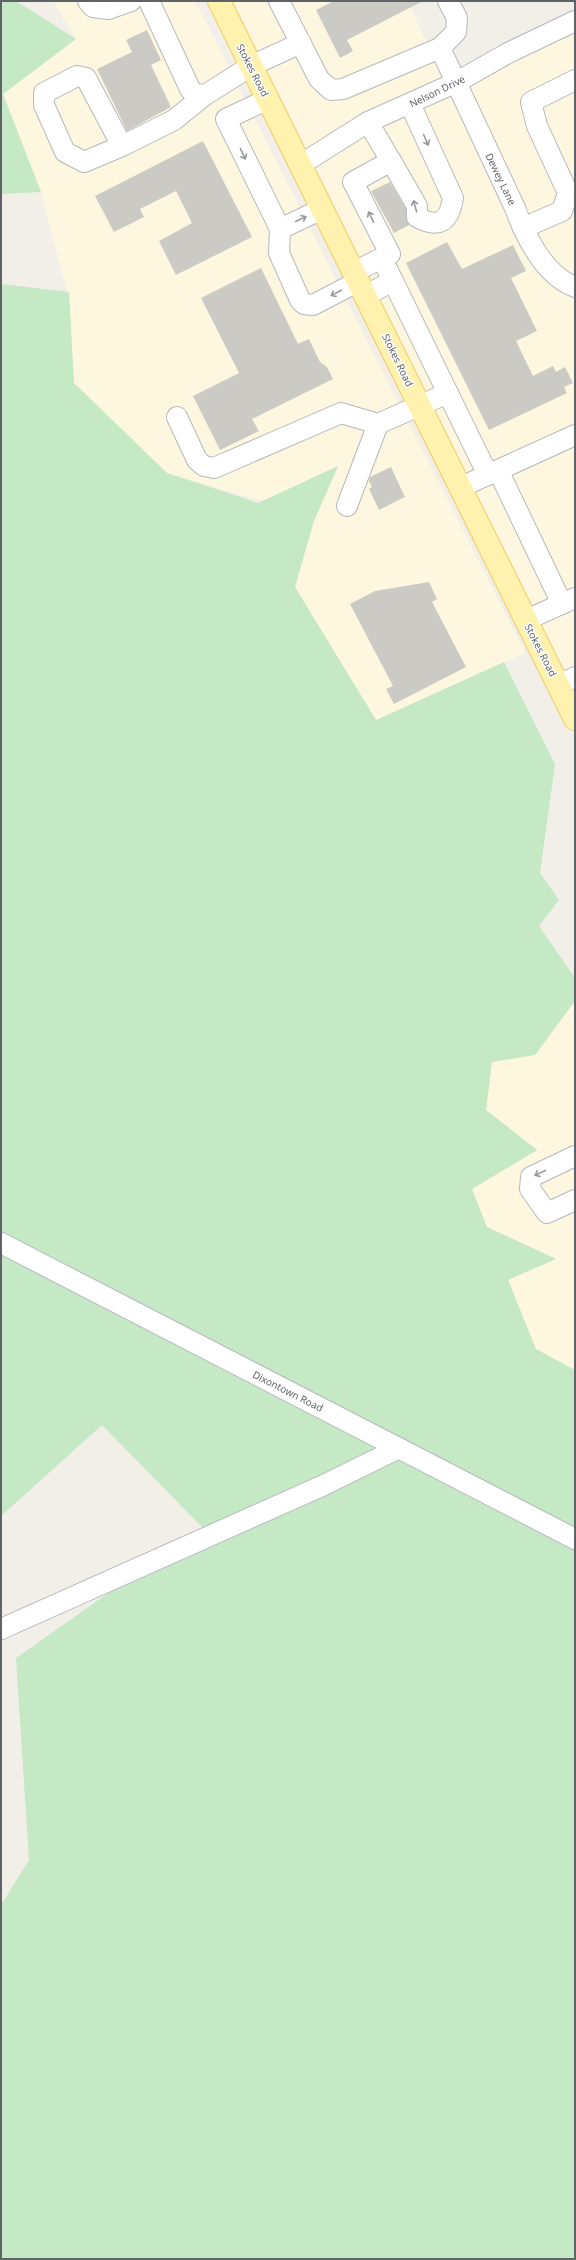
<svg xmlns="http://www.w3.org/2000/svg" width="576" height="2260" viewBox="0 0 576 2260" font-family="'Noto Sans',sans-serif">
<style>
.commercial{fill:#fef7e0}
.green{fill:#c5e8c5}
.building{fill:#cccac5}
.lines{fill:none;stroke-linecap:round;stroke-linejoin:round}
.minor-casing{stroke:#b5b8bc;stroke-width:22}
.major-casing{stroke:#f2c960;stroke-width:24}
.minor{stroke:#fff;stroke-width:20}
.major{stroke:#fff2af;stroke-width:22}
.oneway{stroke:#979a9d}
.labels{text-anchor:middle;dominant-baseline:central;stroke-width:3;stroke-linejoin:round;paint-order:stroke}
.street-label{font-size:10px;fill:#5f6368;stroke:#fff}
</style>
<rect width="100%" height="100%" fill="#f1efe8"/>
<g class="commercial">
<polygon points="53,1 195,1 525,653 376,720 295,587 314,521 338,467 262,501 167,473 74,383 69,299 41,192 3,94 76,39"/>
<polygon points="219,1 408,1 446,87 575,21 575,719"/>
<polygon points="575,1001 575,1370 536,1349 508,1279 556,1258 487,1227 472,1189 537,1150 486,1110 492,1062 535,1055"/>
</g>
<g class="green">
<polygon points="1,1 16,1 76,39 3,94 41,192 1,194"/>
<polygon points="1,284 69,292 74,383 167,473 258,503 338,466 314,521 295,587 376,720 504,662 555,764 540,873 559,900 539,926 575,978 575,1001 535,1055 492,1062 486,1110 537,1150 472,1189 487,1227 556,1259 508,1280 536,1349 575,1370 575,2259 1,2259 1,1905 29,1860 16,1658 202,1527 102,1425 1,1516"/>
</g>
<g class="building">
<polygon points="334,1 423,1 347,40 353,51 340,58 316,10"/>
<polygon points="147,30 161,60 151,65 171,107 127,131 97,69 132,52 126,40"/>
<polygon points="203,141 252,237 176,275 159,241 192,223 176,191 140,209 144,217 114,232 95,196"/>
<polygon points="390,182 406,209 406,217 409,225 394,233 371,191"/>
<polygon points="447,242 462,269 513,245 526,271 511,278 537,331 516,341 533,376 553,366 556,372 565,367 573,383 564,387 567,393 489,430 406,263"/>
<polygon points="261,268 298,344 309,339 320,362 327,367 333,379 252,419 259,431 220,450 193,396 239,373 201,298"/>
<polygon points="391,467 405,497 379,510 369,489 372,487 369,481 370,477"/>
<polygon points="429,582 437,599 432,602 466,667 394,704 386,689 393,686 350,604 375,591"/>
</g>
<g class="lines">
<defs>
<g id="minor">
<polyline points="88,1 93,7 108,9 131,1"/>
<polyline points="149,1 190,89 194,94 205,95 251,66 301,43"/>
<polyline points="279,1 319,79 331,90 343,89 440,48 456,32 457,18 448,1"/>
<path d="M 440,48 L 515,208 C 526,238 544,275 575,287"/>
<polyline points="268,99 226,119 280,229 279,253 300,300 304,304 313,305 359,281"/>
<polyline points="122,146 86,78 77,76 44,93 44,105 65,152 84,162 122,146 174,120 205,95"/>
<path d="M 391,161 L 417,206 L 417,217 C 439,229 449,222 453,198 L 410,104"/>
<polyline points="300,165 368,122 457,82 508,53 575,21"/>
<polyline points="523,228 562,211 568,193 537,126 531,102 575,80"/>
<polyline points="280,229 322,209"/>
<polyline points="354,272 390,254 353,182 391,161 368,122"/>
<polyline points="393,281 488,475"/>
<polyline points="366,295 393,281 387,269"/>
<polyline points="177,417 197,460 204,466 214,468 341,413 378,424 448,393"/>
<polyline points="498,470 562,604"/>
<polyline points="461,487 575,435"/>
<polyline points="347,506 378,424"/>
<polyline points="526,620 575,598"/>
<polyline points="559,685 575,677"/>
<polyline points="575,1156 531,1177 530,1189 547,1213 575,1200"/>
<polyline points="1,1243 575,1539"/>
<polyline points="1,1629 324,1485 399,1448"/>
</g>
<polyline id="major" points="219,1 575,719"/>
</defs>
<use href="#minor" class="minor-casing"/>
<use href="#major" class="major-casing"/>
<use href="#minor" class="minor"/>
<use href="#major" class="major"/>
</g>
<defs><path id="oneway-shaft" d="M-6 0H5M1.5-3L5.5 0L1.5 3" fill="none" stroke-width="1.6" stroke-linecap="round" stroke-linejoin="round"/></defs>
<g class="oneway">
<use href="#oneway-shaft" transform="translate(426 140) rotate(66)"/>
<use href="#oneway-shaft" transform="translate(243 154) rotate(64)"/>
<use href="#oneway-shaft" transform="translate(415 206) rotate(-106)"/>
<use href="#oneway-shaft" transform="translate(371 217) rotate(-116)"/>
<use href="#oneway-shaft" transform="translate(301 219) rotate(-25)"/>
<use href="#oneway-shaft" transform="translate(336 293) rotate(152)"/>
<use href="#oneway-shaft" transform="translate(540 1173) rotate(155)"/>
</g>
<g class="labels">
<g class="street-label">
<text transform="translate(253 70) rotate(63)">Stokes Road</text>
<text transform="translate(437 91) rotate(-26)">Nelson Drive</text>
<text transform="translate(501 179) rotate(64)">Dewey Lane</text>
<text transform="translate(398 360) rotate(64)">Stokes Road</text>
<text transform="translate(541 650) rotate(63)">Stokes Road</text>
<text transform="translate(288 1391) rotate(27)">Dixontown Road</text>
</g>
</g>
<rect width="576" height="2260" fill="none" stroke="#5f6368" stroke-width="4"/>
</svg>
